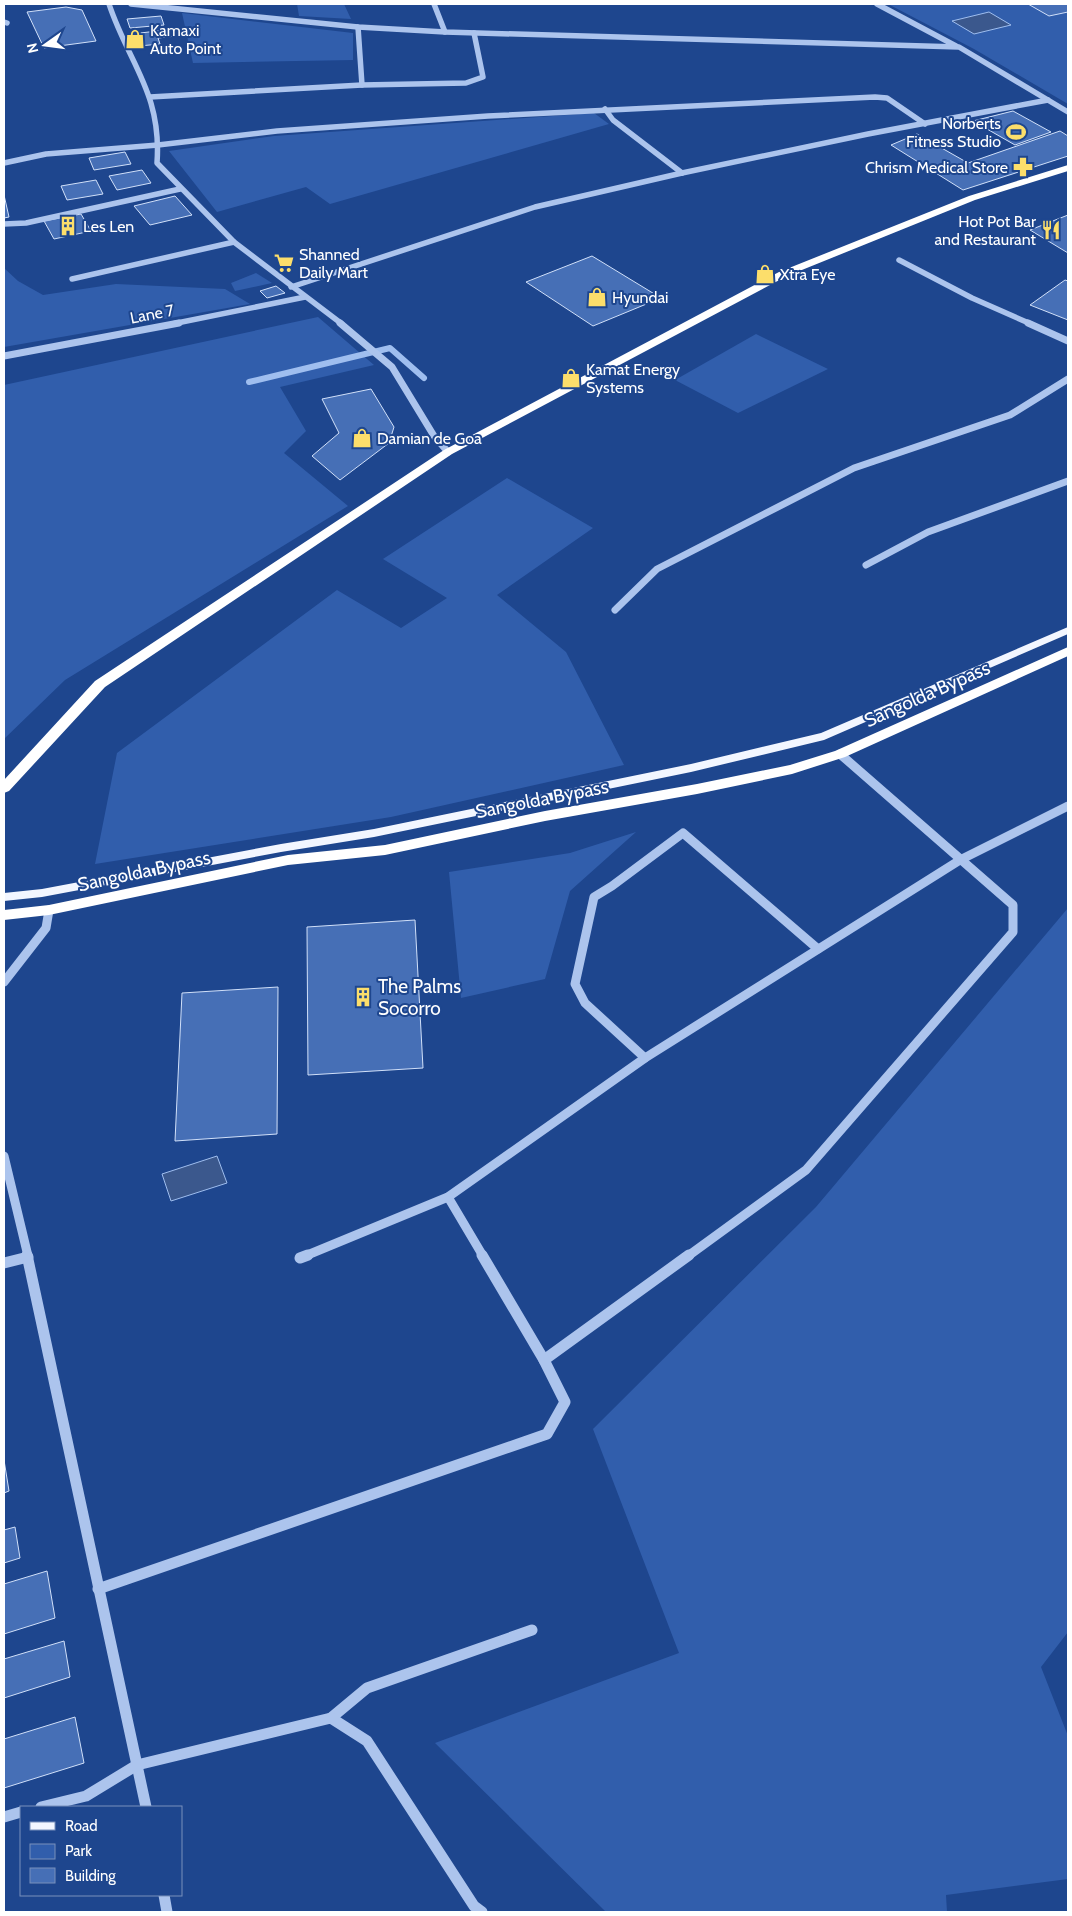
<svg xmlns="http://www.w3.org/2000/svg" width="1072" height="1916" viewBox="0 0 1072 1916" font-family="Cabin,sans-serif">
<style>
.green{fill:#315eac}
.water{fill:#3b588d;stroke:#9fbeef}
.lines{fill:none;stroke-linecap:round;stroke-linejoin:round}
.stream{stroke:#9fbeef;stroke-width:6}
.building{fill:#466fb6;stroke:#d1e0f9}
.minor-far3{stroke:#acc4ed;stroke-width:5.5}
.minor-far2{stroke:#acc4ed;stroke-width:7}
.minor-far1{stroke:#acc4ed;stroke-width:9}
.minor{stroke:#acc4ed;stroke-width:11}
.major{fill:#f2f6ff;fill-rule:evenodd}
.highway{fill:#fff;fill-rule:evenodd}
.labels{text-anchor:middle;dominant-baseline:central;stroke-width:4;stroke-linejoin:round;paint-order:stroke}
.far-poi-label{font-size:16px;fill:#fff;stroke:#1e468e;text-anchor:start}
.far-street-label{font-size:16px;fill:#fff;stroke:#1e468e}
.street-label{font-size:19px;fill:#fff;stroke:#1e468e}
.poi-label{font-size:19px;fill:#fff;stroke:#1e468e;text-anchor:start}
</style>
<rect width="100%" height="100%" fill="#1e468e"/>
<g class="green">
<polygon points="297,4 344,4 351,19 299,16"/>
<polygon points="888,4 1068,4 1068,104 974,49"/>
<polygon points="182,13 353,33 353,60 193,63"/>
<polygon points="594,113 609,124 330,204 306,187 217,212 169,151 274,136"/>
<polygon points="4,268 18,281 43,295 116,284 225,289 250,304 4,347"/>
<polygon points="256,273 272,283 235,291 231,283"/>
<polygon points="318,317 374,365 280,387 306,431 284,453 348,506 65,680 4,739 4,385"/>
<polygon points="756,334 828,369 738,413 675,380"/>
<polygon points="507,478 593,528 497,595 566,652 624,765 391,817 95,864 117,753 337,590 401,628 447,598 383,559"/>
<polygon points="636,832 570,891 545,979 461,998 449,872 570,853"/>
<polygon points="1068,908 1068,1632 1041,1667 1068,1736 1068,1879 946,1895 947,1912 606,1912 435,1743 679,1653 593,1429 816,1207"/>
</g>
<g class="water">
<polygon points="989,12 1011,25 974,34 952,21"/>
<polygon points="217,1156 227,1183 171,1201 162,1174"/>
</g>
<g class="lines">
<polyline class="stream" points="249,382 390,348 424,378"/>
</g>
<g class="building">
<polygon points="1028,4 1068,4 1068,12 1049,16"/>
<polygon points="66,7 82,10 96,41 44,48 27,12"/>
<polygon points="161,16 164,25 130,28 127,19"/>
<polygon points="174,29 176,36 158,38 160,44 139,46 138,42 134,42 132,34"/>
<polygon points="1013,111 1051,132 1015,145 973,121"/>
<polygon points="1060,131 1068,136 1068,156 963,190 891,145 917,134 968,163"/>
<polygon points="125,152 131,164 94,170 89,158"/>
<polygon points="142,170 151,183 117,190 109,176"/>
<polygon points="96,180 103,194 67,200 61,186"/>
<polygon points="4,195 9,217 4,218"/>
<polygon points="175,196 192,215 150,225 134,206"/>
<polygon points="81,214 91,231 54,239 44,221"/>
<polygon points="1068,215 1068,253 1030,230"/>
<polygon points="592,256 661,298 593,326 526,282"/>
<polygon points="1065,280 1068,281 1068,320 1030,305"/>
<polygon points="276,286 285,293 267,298 260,291"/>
<polygon points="371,389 394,427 389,443 340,480 312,456 339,433 322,399"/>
<polygon points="415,920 423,1068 308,1075 307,927"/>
<polygon points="278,987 277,1134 175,1141 182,993"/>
<polygon points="4,1460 9,1491 4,1493"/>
<polygon points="15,1527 20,1558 4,1563 4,1530"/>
<polygon points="47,1571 55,1618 4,1634 4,1584"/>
<polygon points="64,1641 70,1677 4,1698 4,1659"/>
<polygon points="75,1717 84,1763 4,1788 4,1739"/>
</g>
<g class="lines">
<g class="minor-far3">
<path d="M 109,4 C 129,64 162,93 157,163 L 234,242 L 342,324"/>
<polyline points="131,4 358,27 445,32 959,47 1068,112"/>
<polyline points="434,4 445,32"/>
<polyline points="877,4 956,46"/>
<polyline points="4,22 7,23"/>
<polyline points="358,27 362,85"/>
<polyline points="150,97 362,85 466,83 483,77 474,33"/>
<polyline points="605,109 613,120 682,173"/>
<polyline points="4,163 46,154 158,145 277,131 488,116 875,97 887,98 925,124"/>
<polyline points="4,224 26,223 180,189"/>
<polyline points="899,260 972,298 1031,324"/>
<polyline points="72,279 234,242"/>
<polyline points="291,287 535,207 682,173 868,134 1048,100"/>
<polyline points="172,324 305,297"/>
</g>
<g class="minor-far2">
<polyline points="340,323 392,367 434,436 448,452"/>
<polyline points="1028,323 1068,341"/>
<polyline points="4,356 179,323"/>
<polyline points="866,565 928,532 1068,481"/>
<polyline points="615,610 657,569 854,468 1010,415 1068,379"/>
</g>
<g class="minor-far1">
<polyline points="4,982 46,928 49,910"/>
<polyline points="645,1058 585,1003 575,984 594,897 612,886 683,833 818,949"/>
<polyline points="4,1156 28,1256"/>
<polyline points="448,1197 483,1256"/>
<polyline points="305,1256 448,1197 645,1058 960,860 1068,806"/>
<polyline points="688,1256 806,1170 1013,932 1013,905 840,754"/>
</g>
<g class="minor">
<polyline points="27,1255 146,1807"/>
<polyline points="300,1258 308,1255"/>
<polyline points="4,1263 28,1257"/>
<polyline points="544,1360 689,1255"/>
<polyline points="98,1589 547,1434 565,1402 544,1360 482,1255"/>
<polyline points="331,1718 367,1688 532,1630"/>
<polyline points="41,1807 86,1796 137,1765 331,1718 367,1741 474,1906 482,1912"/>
<polyline points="4,1817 21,1812"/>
<polyline points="164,1895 167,1912"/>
</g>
<polygon class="major" points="1068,627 1068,634 824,740 691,772 374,837 281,852 42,897 4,901 4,893 42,889 281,844 374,829 691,764 821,733"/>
<g class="highway">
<polygon points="1068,165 1068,171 975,200 787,276 452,454 105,687 9,791 4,793 4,780 95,681 444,450 779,272 969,196"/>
<polygon points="1068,647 1068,656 845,757 792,774 697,794 545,821 385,855 288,865 49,915 4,920 4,910 49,905 288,855 385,845 545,811 697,784 790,765 835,751"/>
</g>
</g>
<defs>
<symbol id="shop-bare" viewBox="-9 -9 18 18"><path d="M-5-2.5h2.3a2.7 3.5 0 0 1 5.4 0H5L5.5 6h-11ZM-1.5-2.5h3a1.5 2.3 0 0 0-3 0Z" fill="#fcde6b" stroke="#1e468e" stroke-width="2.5" paint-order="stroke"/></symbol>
<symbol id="stadium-bare" viewBox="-9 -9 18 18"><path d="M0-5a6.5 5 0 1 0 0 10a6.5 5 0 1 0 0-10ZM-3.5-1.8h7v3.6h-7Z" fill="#fcde6b" stroke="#1e468e" stroke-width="2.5" paint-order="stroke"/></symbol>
<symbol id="pharmacy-bare" viewBox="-9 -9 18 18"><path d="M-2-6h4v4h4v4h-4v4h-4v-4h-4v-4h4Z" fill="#fcde6b" stroke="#1e468e" stroke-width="2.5" paint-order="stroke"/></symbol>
<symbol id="building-bare" viewBox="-9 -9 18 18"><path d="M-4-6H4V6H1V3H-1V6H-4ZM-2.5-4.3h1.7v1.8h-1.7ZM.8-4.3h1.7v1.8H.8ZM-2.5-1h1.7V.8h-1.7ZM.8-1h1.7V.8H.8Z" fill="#fcde6b" stroke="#1e468e" stroke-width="2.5" paint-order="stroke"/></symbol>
<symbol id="restaurant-bare" viewBox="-9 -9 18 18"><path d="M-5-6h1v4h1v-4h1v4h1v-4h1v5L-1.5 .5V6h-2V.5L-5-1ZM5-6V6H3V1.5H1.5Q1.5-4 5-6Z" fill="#fcde6b" stroke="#1e468e" stroke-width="2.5" paint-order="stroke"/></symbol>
<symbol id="supermarket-bare" viewBox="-9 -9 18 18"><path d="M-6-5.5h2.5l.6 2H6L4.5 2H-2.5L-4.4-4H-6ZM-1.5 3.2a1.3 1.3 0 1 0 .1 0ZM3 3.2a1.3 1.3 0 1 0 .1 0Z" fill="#fcde6b" stroke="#1e468e" stroke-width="2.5" paint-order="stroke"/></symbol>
</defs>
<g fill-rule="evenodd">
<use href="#shop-bare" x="121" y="25" width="28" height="28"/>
<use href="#stadium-bare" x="1002" y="118" width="28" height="28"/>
<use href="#pharmacy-bare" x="1009" y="153" width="28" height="28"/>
<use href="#building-bare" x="54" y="212" width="28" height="28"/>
<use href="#restaurant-bare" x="1037" y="216" width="28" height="28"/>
<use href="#supermarket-bare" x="270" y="249" width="28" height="28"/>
<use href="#shop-bare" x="751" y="260" width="28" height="28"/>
<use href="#shop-bare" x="583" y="283" width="28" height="28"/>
<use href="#shop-bare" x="557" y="364" width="28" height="28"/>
<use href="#shop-bare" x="348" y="424" width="28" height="28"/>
<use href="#building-bare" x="349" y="983" width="28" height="28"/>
</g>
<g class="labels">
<g class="far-poi-label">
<text x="150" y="30">Kamaxi<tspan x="150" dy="18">Auto Point</tspan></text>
<text x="1001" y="123" text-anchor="end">Norberts<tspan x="1001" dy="18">Fitness Studio</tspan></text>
<text x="1008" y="167" text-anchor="end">Chrism Medical Store</text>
<text x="1036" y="221" text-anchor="end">Hot Pot Bar<tspan x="1036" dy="18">and Restaurant</tspan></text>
<text x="83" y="226">Les Len</text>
<text x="299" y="254">Shanned<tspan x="299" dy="18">Daily Mart</tspan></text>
<text x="780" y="274">Xtra Eye</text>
<text x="612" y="297">Hyundai</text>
<text x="586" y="369">Kamat Energy<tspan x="586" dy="18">Systems</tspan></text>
<text x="377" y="438">Damian de Goa</text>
</g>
<g class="far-street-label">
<text transform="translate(152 314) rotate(-11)">Lane 7</text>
</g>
<g class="street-label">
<text transform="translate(927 694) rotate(-24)">Sangolda Bypass</text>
<text transform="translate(542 799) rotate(-11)">Sangolda Bypass</text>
<text transform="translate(144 871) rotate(-12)">Sangolda Bypass</text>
</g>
<g class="poi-label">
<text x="378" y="986">The Palms<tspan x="378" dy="22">Socorro</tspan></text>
</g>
</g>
<rect width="1072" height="1916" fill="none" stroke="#ffffff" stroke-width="10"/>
<rect x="20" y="1806" width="162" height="90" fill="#1e468e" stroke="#7890bb"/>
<rect x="30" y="1822" width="25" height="8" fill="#f2f6ff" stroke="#7890bb"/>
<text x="65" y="1831" font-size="15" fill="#ffffff">Road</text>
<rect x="30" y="1844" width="25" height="15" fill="#315eac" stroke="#7890bb"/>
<text x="65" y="1856" font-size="15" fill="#ffffff">Park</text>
<rect x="30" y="1868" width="25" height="15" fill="#466fb6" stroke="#7890bb"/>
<text x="65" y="1881" font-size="15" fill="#ffffff">Building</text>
<g transform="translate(45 45) rotate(256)" stroke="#1e468e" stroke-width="4" paint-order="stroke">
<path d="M0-4L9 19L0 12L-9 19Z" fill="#ffffff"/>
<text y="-8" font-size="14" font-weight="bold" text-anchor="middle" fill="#ffffff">N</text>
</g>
</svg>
